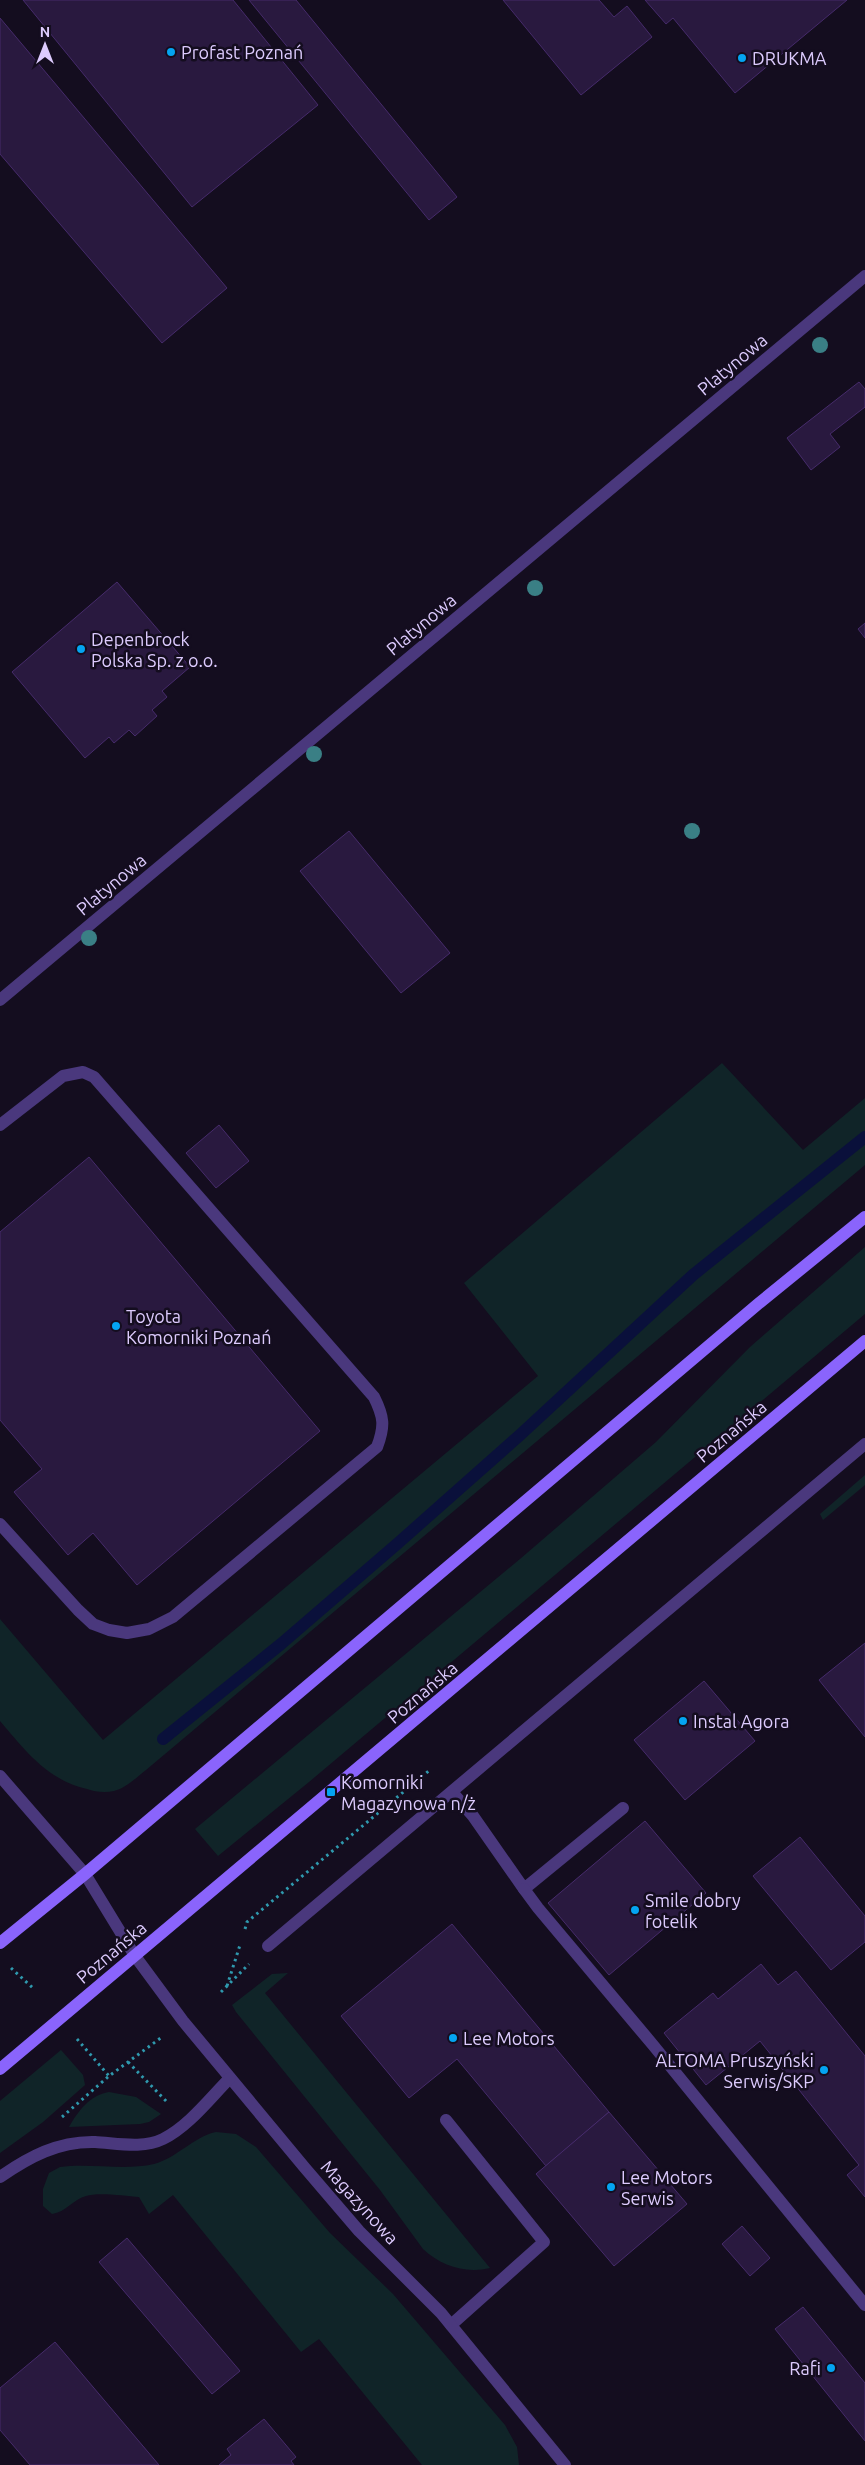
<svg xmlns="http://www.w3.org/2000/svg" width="865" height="2465" viewBox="0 0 865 2465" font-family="Ubuntu,sans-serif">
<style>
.green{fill:#102428}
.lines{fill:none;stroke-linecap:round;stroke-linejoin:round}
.stream{stroke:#0a103b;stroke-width:12}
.building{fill:#29193f;stroke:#462b6b}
.path{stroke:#2f99ae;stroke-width:3;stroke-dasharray:2.5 4;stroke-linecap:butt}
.service{stroke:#4a387d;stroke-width:12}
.minor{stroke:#4a387d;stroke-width:12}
.tertiary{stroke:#4a387d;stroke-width:12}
.secondary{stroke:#8a64fc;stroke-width:12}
.tree{fill:#3a7f85}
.poi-dot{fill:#04a4f1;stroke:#140d1f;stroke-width:2}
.labels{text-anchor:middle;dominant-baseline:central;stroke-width:5;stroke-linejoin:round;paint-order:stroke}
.poi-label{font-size:18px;fill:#ddcbfe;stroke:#140d1f;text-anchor:start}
.street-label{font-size:18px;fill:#ddcbfe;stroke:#140d1f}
</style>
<rect width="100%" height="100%" fill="#140d1f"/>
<g class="green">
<path d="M 722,1063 L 803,1150 L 865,1098 L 865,1165 L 146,1770 C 137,1777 126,1788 114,1791 C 105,1793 95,1792 87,1789 C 47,1780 25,1750 0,1721 L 0,1619 L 103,1740 L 538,1376 L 464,1283 Z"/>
<polygon points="865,1247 865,1314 309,1782 218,1856 195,1829 520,1559 656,1442 750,1347"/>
<polygon points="865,1475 865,1485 823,1520 820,1514"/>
<path d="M 288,1973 L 265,1993 L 490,2268 C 466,2274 441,2266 423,2249 L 380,2190 L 236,2012 L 232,2005 L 272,1974 Z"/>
<polygon points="61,2050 83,2075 85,2085 43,2122 0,2153 0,2101"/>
<path d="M 109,2092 L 136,2097 L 161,2114 L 149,2122 L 140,2124 L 69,2127 C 78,2111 90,2095 109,2092 Z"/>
<path d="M 216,2132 L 236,2134 L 256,2147 L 330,2233 L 393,2294 L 505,2425 L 517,2447 L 519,2465 L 422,2465 L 319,2339 L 301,2352 L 173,2195 L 149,2214 L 139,2197 C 125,2196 98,2192 86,2196 C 72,2200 66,2212 52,2214 L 43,2206 L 43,2189 L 49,2173 L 60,2167 C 91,2163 124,2171 154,2164 C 177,2158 193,2137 216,2132 Z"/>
</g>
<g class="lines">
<polyline class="stream" points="163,1739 281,1644 397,1544 520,1435 693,1275 865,1137"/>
</g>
<g class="building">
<polygon points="23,0 233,0 318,105 192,207"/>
<polygon points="249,0 296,0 457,197 429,220"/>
<polygon points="503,0 599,0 614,17 627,6 652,37 581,95"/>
<polygon points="645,0 847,0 735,93 673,18 666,24"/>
<polygon points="0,18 227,288 162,343 0,154"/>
<polygon points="859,382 865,389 865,407 830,434 840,447 811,470 787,438"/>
<polygon points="117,582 190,667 162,691 167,697 152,710 157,716 135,736 129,730 114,743 109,737 85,758 12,672"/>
<polygon points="865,623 865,638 858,629"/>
<polygon points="349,831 450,953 401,993 300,871"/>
<polygon points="219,1125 249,1161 216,1188 186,1153"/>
<polygon points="89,1157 320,1431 137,1585 93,1533 68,1555 14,1492 42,1469 0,1420 0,1232"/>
<polygon points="865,1643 865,1737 819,1680"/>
<polygon points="704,1681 755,1741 685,1800 634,1740"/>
<polygon points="645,1821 706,1893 609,1975 548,1903"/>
<polygon points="800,1837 865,1916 865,1942 831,1970 753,1876"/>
<polygon points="452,1924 609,2112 546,2166 457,2059 409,2098 341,2016"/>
<polygon points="761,1964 778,1985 796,1971 865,2056 865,2197 847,2175 859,2165 760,2041 706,2085 664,2033 713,1993 718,1999"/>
<polygon points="609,2112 687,2204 614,2266 536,2174"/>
<polygon points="742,2226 770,2258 750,2276 722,2244"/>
<polygon points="127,2238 240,2371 212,2394 99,2262"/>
<polygon points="803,2307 865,2383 865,2441 775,2329"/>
<polygon points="55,2342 159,2465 30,2465 0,2430 0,2388"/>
<polygon points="264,2419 296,2457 291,2461 294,2465 219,2465 231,2455 227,2449"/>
</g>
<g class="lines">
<g class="path">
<polyline points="245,1929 247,1922 431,1769"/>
<polyline points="11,1968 34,1989"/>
<polyline points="227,1986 240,1945"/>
<polyline points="221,1992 249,1964"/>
<polyline points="77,2039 109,2076"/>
<polyline points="128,2062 168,2103"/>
<polyline points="62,2117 109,2076 162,2037"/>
</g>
<g class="service">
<path d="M 0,1125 L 63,1076 L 83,1072 L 94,1077 L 374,1397 C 384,1417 385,1426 377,1447 L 173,1617 L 149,1629 L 127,1633 L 109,1630 L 93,1624 L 78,1610 L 0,1524"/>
<polyline points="452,1792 473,1816 524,1889 623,1808"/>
<polyline points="524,1889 538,1908 653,2045 865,2305"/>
<polyline points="446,2120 544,2242 451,2325"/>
</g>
<g class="minor">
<polyline points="0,1000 865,276"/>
<polyline points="268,1946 865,1444"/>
<polyline points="135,1956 183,2021 305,2168 359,2231 441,2313 565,2465"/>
<path d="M 0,2177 C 29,2157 58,2141 95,2142 C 116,2143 143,2149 163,2139 C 189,2126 210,2098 230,2078"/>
</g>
<polyline class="tertiary" points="0,1776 85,1874 135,1956"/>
<g class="secondary">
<polyline points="0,1943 85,1874 758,1304 865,1217"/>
<polyline points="0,2069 865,1341"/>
</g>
</g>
<g class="tree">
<circle cx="820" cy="345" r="8"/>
<circle cx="535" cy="588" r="8"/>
<circle cx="314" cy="754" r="8"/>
<circle cx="692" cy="831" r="8"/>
<circle cx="89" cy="938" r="8"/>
</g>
<g class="poi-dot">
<circle cx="171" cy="52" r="5"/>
<circle cx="742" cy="58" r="5"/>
<circle cx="81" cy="649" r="5"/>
<circle cx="116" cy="1326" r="5"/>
<circle cx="683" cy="1721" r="5"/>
<rect x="326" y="1787" width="10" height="10" rx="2.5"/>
<circle cx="635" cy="1910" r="5"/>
<circle cx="453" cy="2038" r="5"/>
<circle cx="824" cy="2070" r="5"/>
<circle cx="611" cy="2187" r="5"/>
<circle cx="831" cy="2368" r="5"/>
</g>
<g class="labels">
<g class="poi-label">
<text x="181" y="52">Profast Poznań</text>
<text x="752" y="58">DRUKMA</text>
<text x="91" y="639">Depenbrock<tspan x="91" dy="21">Polska Sp. z o.o.</tspan></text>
<text x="126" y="1316">Toyota<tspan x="126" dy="21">Komorniki Poznań</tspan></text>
<text x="693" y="1721">Instal Agora</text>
<text x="341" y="1782">Komorniki<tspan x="341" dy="21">Magazynowa n/ż</tspan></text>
<text x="645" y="1900">Smile dobry<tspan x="645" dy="21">fotelik</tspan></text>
<text x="463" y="2038">Lee Motors</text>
<text x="814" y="2060" text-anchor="end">ALTOMA Pruszyński<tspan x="814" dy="21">Serwis/SKP</tspan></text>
<text x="621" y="2177">Lee Motors<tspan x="621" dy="21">Serwis</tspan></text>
<text x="821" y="2368" text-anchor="end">Rafi</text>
</g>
<g class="street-label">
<text transform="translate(732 364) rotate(-40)">Platynowa</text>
<text transform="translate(421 624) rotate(-40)">Platynowa</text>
<text transform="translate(111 884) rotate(-40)">Platynowa</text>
<text transform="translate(731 1431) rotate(-40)">Poznańska</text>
<text transform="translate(422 1692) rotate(-40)">Poznańska</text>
<text transform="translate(111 1952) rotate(-40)">Poznańska</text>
<text transform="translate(360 2202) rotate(48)">Magazynowa</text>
</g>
</g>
<g transform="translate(45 45)" stroke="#140d1f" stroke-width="4" paint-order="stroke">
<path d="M0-4L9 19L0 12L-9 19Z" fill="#ddcbfe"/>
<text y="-8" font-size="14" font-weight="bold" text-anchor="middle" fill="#ddcbfe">N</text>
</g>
</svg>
